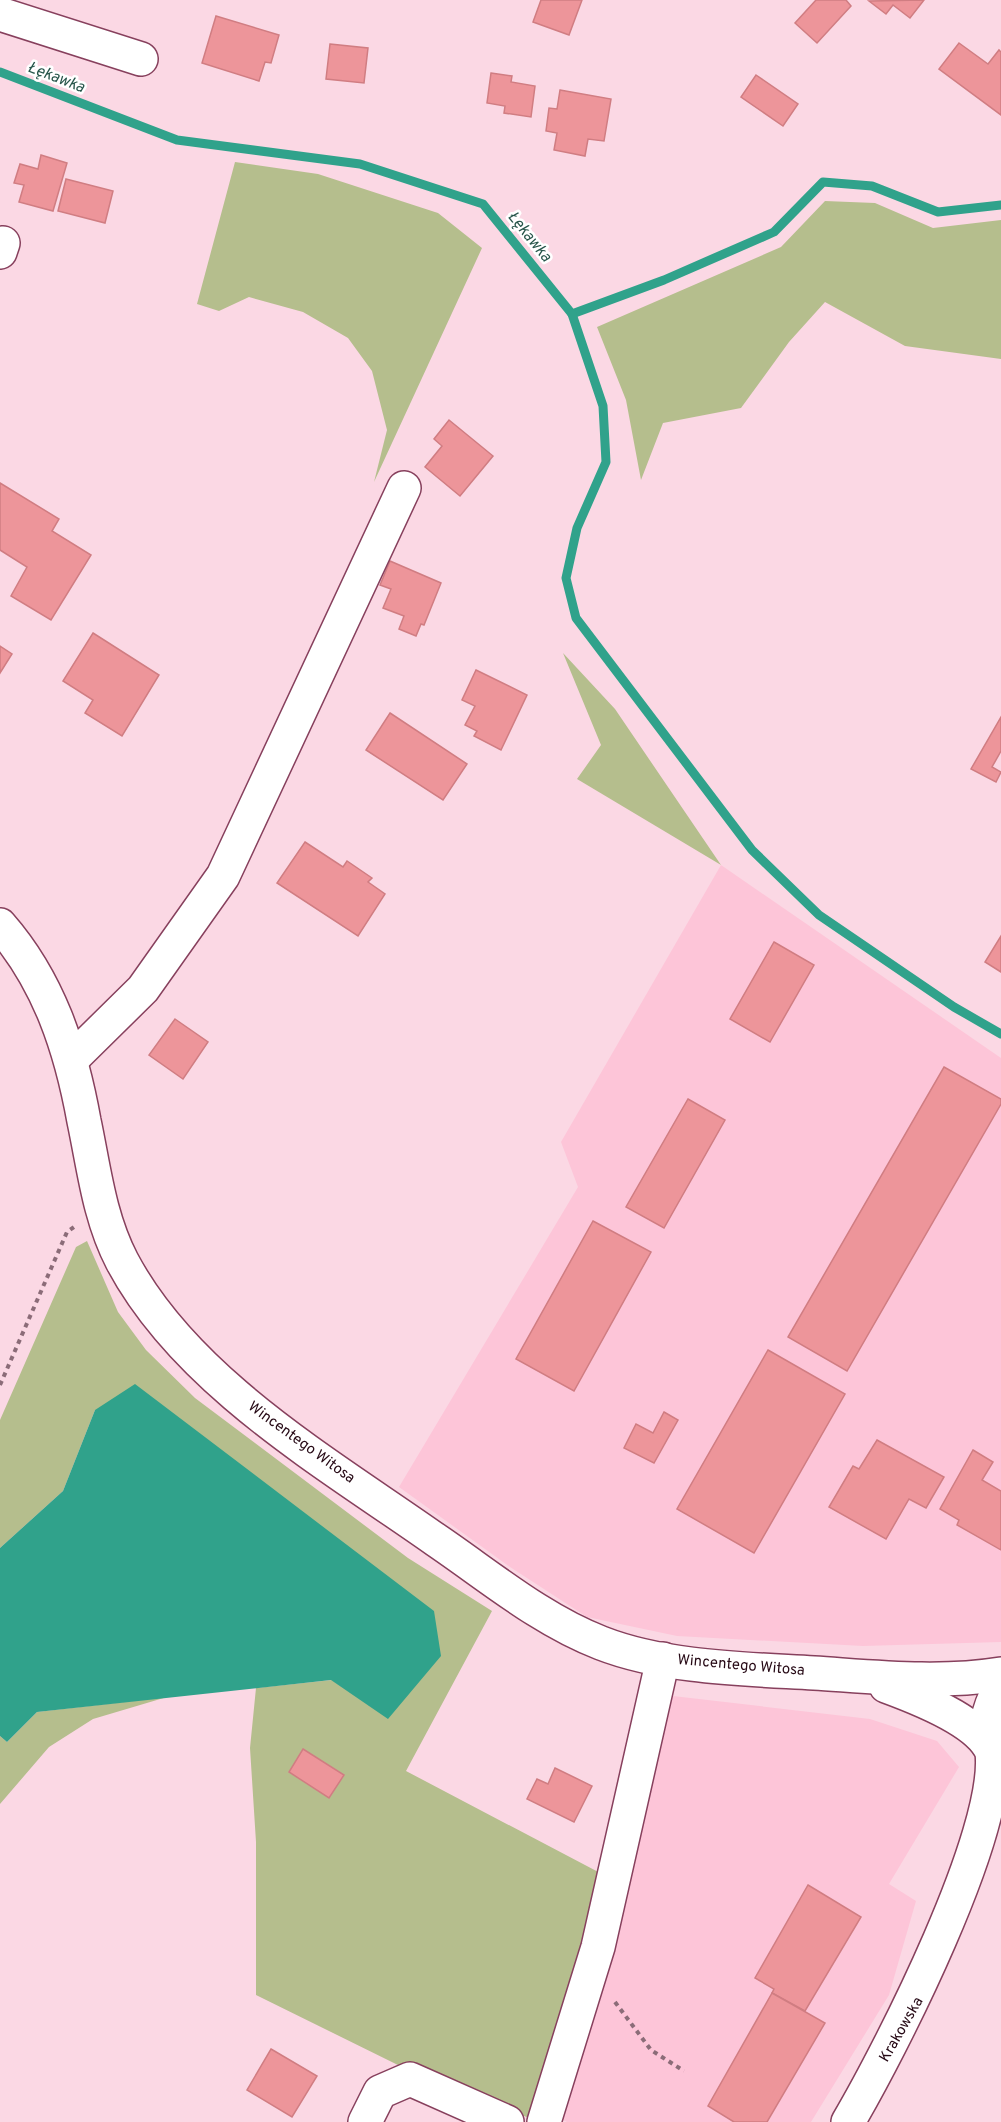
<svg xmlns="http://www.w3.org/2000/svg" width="1001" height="2122" viewBox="0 0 1001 2122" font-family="Overpass,sans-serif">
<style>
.built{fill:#fdc5d8}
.green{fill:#b5be8d}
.water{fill:#30a28b}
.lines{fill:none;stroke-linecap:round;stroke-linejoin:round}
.stream{stroke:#30a28b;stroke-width:9}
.building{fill:#ed959a;stroke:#d07d82;stroke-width:1.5}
.minor-casing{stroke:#87405d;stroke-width:36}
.path{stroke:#8b6c78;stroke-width:4;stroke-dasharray:4.5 4.5;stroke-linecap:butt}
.minor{stroke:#fff;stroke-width:33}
.labels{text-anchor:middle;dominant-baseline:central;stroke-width:5;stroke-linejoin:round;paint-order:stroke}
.street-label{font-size:15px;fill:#260915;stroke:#fff}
.water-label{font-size:16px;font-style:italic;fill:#27554a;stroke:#fff}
</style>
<rect width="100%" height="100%" fill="#fbd8e4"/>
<g class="built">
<polygon points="721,865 1001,1058 1001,1642 863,1646 677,1636 587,1617 510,1567 399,1487 578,1187 561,1142"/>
<polygon points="673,1696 870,1719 937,1741 959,1767 889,1884 916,1901 889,1995 811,2122 567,2122 561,2119"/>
</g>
<g class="green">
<polygon points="235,162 318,174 438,213 482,248 374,482 387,430 372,371 348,338 303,312 249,297 219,311 197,304"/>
<polygon points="825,201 875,203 933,228 1001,220 1001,359 905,346 825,302 789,342 741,408 663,423 641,480 626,400 597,327 781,247"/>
<polygon points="563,653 615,709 721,865 577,779 601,745"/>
<polygon points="87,1241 118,1312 146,1350 195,1398 408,1558 492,1611 406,1771 604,1875 534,2120 402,2067 256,1995 256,1842 250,1748 256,1688 332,1680 388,1718 95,1410 63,1491 0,1548 0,1420 76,1247"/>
<polygon points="167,1697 93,1719 49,1747 0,1804 0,1736 7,1742 37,1712"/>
</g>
<polygon class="water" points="135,1384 434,1611 441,1656 388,1719 331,1680 37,1712 7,1742 0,1736 0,1548 63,1491 95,1410"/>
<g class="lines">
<g class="stream">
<polyline points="0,72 177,140 360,164 483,204 572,314 664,280 774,232 823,182 872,186 938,212 1001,205"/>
<polyline points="572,314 603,406 606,462 577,528 566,578 576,618 752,850 819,915 954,1007 1001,1034"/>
</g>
</g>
<g class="building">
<polygon points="541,0 582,0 569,35 533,22"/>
<polygon points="816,0 846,0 851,6 817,43 795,23"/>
<polygon points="924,0 910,18 893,5 886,14 869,1"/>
<polygon points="216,16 279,35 271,63 265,62 259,81 202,63"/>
<polygon points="959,43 988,64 999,50 1001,52 1001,115 939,69"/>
<polygon points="330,44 368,48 364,83 326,79"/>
<polygon points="491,73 512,76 511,82 535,86 531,117 504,113 505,106 487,103"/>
<polygon points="756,75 798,104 783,126 741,97"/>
<polygon points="560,90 611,99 604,141 588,139 585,156 554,150 557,133 546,131 549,108 557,109"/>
<polygon points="41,155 67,163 53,211 19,202 24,185 14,183 20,164 38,169"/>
<polygon points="66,179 113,191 105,223 58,211"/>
<polygon points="449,420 493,456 460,496 425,467 442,446 434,439"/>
<polygon points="0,483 59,519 52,531 91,555 51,620 11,596 27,567 0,550"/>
<polygon points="390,561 441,583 424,625 421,624 416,636 399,629 404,616 383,608 391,589 380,585"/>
<polygon points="93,633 159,675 122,736 85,713 93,700 63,681"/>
<polygon points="0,646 12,654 0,673"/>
<polygon points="476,670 527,695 501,750 474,736 477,731 465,725 475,706 462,700"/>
<polygon points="390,713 467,764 443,800 366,750"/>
<polygon points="1001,717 1001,751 992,767 1001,772 996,782 971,769"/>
<polygon points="305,842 343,867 347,861 372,878 368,882 385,894 358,936 277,883"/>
<polygon points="1001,936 1001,972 985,962"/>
<polygon points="774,942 814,965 770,1042 730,1019"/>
<polygon points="175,1019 208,1042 183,1079 149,1055"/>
<polygon points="944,1067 1001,1099 1001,1104 847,1371 788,1337"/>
<polygon points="688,1099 725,1120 664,1228 626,1207"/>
<polygon points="593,1221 651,1252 574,1391 516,1359"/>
<polygon points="768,1350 845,1394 754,1553 677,1509"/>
<polygon points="664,1412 678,1420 654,1463 624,1448 636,1424 653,1433"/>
<polygon points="877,1440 944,1477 926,1508 909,1499 886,1539 829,1507 853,1466 859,1469"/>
<polygon points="973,1450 993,1462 982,1480 1001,1491 1001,1550 957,1525 959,1520 940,1509"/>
<polygon points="303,1749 344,1775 329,1798 289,1772"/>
<polygon points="555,1768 592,1786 574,1822 527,1799 537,1779 548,1784"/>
<polygon points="808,1885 861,1917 805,2011 772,1993 774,1989 755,1978"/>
<polygon points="772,1993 825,2023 767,2122 734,2122 708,2106"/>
<polygon points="271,2049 317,2076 292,2117 247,2090"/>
</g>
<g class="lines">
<defs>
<g id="minor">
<polyline points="0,14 141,59"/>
<polyline points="0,252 3,243"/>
<path d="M 0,925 C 49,981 71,1049 84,1121 C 94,1168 99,1217 122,1261 C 186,1382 327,1463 436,1540 C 489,1576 541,1620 601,1643 C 665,1668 746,1669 814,1673 C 876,1677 939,1684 1001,1674"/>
<polyline points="71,1060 143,989 223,876 404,488"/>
<path d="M 996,1756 C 979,1734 989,1707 1001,1685"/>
<polyline points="365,2122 380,2092 410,2079 507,2122"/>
<polyline points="544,2122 598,1947 663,1659"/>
<path d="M 848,2122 C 891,2049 1001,1833 992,1752 C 979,1721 916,1697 886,1686"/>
</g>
</defs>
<use href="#minor" class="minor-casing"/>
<g class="path">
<polyline points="0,1385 67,1232 74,1227"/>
<polyline points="615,2002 651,2050 684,2071"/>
</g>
<use href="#minor" class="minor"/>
</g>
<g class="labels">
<g class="street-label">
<text transform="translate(301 1443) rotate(36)">Wincentego Witosa</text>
<text transform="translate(741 1666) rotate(5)">Wincentego Witosa</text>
<text transform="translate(902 2030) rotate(-60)">Krakowska</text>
</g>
<g class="water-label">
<text transform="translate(56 78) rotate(21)">Łękawka</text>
<text transform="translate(529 237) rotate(51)">Łękawka</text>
</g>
</g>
</svg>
